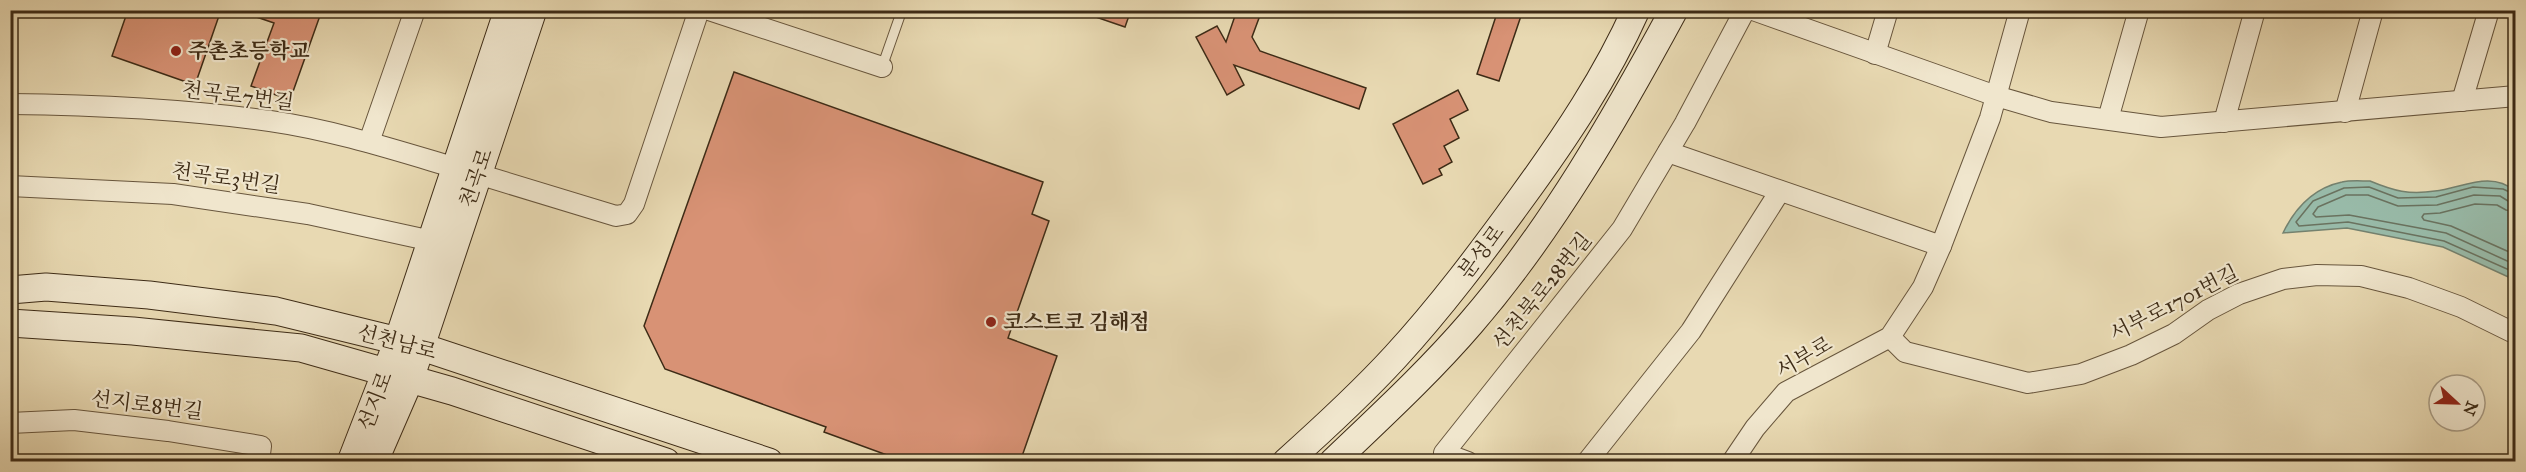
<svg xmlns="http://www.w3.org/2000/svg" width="2526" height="472" viewBox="0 0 2526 472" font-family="'IM FELL Great Primer','Noto Serif KR',serif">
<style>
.water{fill:#98baa8;stroke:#74816e;stroke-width:1.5}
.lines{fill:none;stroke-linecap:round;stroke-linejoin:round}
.shore{stroke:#6a725f;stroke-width:1.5}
.building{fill:#d89275;stroke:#3d2b16;stroke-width:1.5}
.lane-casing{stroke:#68563d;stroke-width:11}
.street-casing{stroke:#68563d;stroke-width:22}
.secondary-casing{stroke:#3d2b16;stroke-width:29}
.lane{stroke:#f0e6cd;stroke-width:9}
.street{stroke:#f0e6cd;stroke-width:20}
.secondary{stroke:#f0e6cd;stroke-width:27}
.poi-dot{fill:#8f2418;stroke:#f0e6cd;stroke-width:2}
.labels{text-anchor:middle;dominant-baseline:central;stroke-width:4.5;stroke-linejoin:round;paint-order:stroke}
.poi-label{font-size:21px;font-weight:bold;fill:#3d2b16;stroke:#f0e6cd;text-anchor:start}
.street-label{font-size:21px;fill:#3d2b16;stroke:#f0e6cd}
</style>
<rect width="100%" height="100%" fill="#e8d9b2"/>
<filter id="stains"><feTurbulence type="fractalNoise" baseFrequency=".00333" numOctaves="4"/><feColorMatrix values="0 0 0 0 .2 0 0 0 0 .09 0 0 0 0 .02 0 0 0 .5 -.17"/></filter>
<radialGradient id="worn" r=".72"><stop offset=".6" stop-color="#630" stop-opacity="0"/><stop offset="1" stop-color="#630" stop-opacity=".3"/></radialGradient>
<path class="water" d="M 2370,181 C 2394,191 2409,195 2435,191 C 2462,188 2491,170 2515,191 L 2515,280 L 2443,247 L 2347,228 L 2283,233 C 2295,208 2314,188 2342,182 C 2350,180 2361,181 2370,181 Z"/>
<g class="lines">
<g class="shore">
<polyline points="2516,195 2503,189 2473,187 2436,197 2398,198 2369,187 2344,188 2313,201 2296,222 2299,226 2348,222 2444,241 2516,273"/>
<polyline points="2516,203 2508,201 2500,196 2474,195 2437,205 2398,206 2368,195 2346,195 2318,207 2313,214 2316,217 2349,215 2446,233 2516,265"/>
<polyline points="2516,212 2506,210 2497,205 2475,204 2440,213 2424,214 2422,217 2424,220 2451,226 2516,255"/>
</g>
</g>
<g class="building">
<polygon points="128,10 221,10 195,85 112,56"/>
<polygon points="245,10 322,10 290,100 251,86 274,23 245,13"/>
<polygon points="1084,10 1131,10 1125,27 1084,13"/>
<polygon points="1237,10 1262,10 1252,37 1260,51 1366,88 1359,109 1234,65 1244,85 1227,95 1196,37 1217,26 1226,42"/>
<polygon points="1498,10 1523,10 1499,81 1477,74"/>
<polygon points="734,72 1043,182 1032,214 1049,221 1008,338 1057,356 1020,462 906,462 824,432 826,427 665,369 644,326"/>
<polygon points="1458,90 1468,110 1450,119 1459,138 1444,146 1452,162 1439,169 1442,175 1423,184 1393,124"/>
</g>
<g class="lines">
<defs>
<polyline id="lane" points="882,67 902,10"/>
<g id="street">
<polyline points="709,10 882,67"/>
<polyline points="1753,10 1996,96 2051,112 2161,127 2516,96"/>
<polyline points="1875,54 1888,10"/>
<polyline points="2462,101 2489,10"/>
<path d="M 10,104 C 97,105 184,109 270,121 C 333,130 395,150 456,168"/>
<polyline points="2345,112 2373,10"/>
<polyline points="2108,119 2139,10"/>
<polyline points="2224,122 2255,10"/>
<polyline points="369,142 415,10"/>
<polyline points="1668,152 1941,246"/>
<polyline points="478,174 616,216 627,214 634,204 699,10"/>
<polyline points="10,186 173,194 308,214 432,241"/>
<polyline points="1890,337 1905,352 2028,383 2081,374 2131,355 2174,334 2208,310 2239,294 2283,279 2317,275 2361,276 2409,288 2461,307 2516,334"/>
<polyline points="10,423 74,420 168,431 261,446 259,462"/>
<polyline points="1468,462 1444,453 1622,229 1685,123 1745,10"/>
<polyline points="1587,462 1691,331 1780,191"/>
<polyline points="1732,462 1755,428 1786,392 1890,337 1923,287 1941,246 1990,118 2020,10"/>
</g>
<g id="secondary">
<polyline points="10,290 46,287 149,295 276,311 419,346 769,462"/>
<polyline points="10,323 133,331 301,348 452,391 666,462"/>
<polyline points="351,462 398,341 508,10"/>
<polyline points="374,462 410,379 533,10"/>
<path d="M 1286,462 C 1324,428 1361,394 1395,357 C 1441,307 1482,252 1522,197 C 1565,138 1606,77 1636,10"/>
<path d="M 1333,462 C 1380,417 1429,372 1471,323 C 1552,229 1615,119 1674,10"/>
</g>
</defs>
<use href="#lane" class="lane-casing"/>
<use href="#street" class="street-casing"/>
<use href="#secondary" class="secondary-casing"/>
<use href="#lane" class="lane"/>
<use href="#street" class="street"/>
<use href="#secondary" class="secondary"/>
</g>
<g class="poi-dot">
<circle cx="176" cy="51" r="6"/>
<circle cx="991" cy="322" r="6"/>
</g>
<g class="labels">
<g class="poi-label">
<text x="188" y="51">주촌초등학교</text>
<text x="1003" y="322">코스트코 김해점</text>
</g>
<g class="street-label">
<text transform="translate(238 96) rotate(7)">천곡로7번길</text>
<text transform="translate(226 178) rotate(8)">천곡로3번길</text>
<text transform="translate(476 178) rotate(-71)">천곡로</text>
<text transform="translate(1481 252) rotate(-53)">분성로</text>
<text transform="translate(1542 291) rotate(-51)">선천북로28번길</text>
<text transform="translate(2174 303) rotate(-27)">서부로1701번길</text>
<text transform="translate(397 342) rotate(15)">선천남로</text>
<text transform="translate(1804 357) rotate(-30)">서부로</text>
<text transform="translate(375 401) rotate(-69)">선지로</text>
<text transform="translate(147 405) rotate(7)">선지로8번길</text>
</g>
</g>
<rect width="2526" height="472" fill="none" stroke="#e8d9b2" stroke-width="36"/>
<rect x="12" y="12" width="2502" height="448" fill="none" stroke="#3d2b16" stroke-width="3"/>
<rect x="18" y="18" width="2490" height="436" fill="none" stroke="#3d2b16" stroke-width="1.5"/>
<g transform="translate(2457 403) rotate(112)"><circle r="28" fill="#f0e6cd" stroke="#a89b84" stroke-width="1.5"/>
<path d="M0-4.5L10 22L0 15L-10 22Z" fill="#8f2418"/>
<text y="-9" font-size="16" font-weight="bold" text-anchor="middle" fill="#3d2b16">N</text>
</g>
<rect width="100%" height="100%" filter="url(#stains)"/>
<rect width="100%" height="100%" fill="url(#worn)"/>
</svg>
